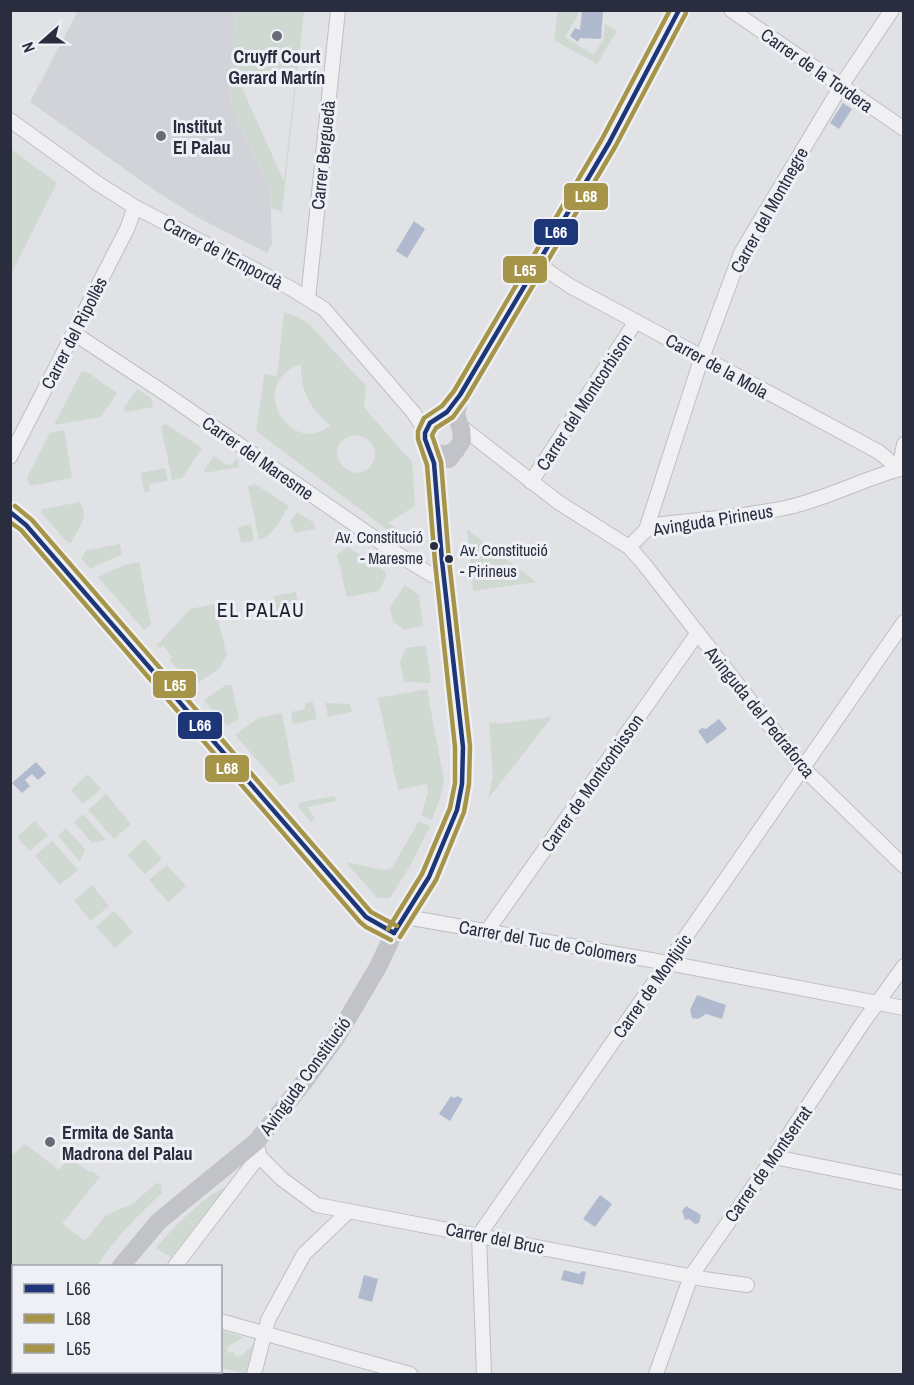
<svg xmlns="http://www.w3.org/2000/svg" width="914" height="1385" viewBox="0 0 914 1385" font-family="'Archivo Narrow',sans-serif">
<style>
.built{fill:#d1d3d9}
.green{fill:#d0d9d1;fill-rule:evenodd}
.water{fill:#b0bacf}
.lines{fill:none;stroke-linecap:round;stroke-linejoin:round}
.stream{stroke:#b0bacf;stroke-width:4.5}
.street-casing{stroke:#bebfc2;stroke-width:16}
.street{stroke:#f0f0f2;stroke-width:14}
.secondary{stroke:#c2c3c8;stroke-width:18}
.bus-1-casing{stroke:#eef0f5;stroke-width:9}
.bus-2-casing{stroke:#eef0f5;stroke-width:9}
.bus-3-casing{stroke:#eef0f5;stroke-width:9}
.bus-1{stroke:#1d3678;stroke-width:4.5}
.bus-2{stroke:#a69548;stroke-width:4.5}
.bus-3{stroke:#a69548;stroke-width:4.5}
.poi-dot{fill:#696c78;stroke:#eef0f5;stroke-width:2}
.bus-dot{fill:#292d3d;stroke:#eef0f5;stroke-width:2}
.labels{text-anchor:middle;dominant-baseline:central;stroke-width:6;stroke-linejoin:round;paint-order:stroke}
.bus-label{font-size:16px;fill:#292d3d;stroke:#eef0f5;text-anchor:end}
.poi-label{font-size:18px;font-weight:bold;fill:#292d3d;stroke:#eef0f5;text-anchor:start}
.street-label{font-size:18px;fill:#292d3d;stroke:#eef0f5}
.neighbourhood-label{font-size:20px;letter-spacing:1.5px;fill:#1b1e2e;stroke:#eef0f5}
.line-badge{stroke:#eef0f5;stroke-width:2}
.badge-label{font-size:16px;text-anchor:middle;font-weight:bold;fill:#fff}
</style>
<rect width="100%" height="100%" fill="#e1e2e5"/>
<polygon class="built" points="78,11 237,11 235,13 230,105 270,188 272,244 267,253 197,217 160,194 30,102"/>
<g class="green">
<path d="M 237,10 L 304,11 L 282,212 L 271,208 L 270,187 L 230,105 L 235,13 ZM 242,74 L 295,80 L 284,181 L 241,86 Z"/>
<polygon points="578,10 580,11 565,37 594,55 603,40 605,24 617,31 597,64 554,40 558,11"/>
<polygon points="11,149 57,183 11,274 10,149"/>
<path d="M 284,312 L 298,317 L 309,324 L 366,386 L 364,407 L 399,448 L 412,461 L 415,506 L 388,523 L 416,540 L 415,545 L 410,547 L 256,431 L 264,374 L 277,376 ZM 301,364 C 300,391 310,408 330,425 C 292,459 244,384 301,364 ZM 354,435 C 369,436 381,449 372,464 C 353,492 315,445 354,435 Z"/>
<polygon points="86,371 117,393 101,417 54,425 81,372"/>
<polygon points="137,389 151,398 153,407 125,412 124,408"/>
<polygon points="166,424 202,448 182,478 172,480 161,426"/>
<polygon points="64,430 72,478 30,486 27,477 50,433"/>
<polygon points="214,456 227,465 232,464 236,459 238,460 239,467 205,473 204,470"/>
<polygon points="165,468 168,481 149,484 150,491 144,492 141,473"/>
<path d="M 255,484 L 289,506 C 281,518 273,537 259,540 L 248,486 Z"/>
<path d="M 80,502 C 90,517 78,528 71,543 L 67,542 L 41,512 L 42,509 Z"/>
<polygon points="297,512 314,523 315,529 295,533 290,522"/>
<polygon points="251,524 254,541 241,543 238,527"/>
<polygon points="467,529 536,582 473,591"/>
<polygon points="120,544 122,554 90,569 81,558 87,550"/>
<polygon points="348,547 385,571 386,577 379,591 347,597 337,555"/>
<polygon points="139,562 151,624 144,630 98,577 124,565"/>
<polygon points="405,585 419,595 423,626 404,630 393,621 390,607"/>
<polygon points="296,592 299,607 277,611 274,596"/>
<polygon points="214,604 227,655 219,669 193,686 170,660 172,657 163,646 160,648 157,645 190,609"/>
<polygon points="426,645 431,683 404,682 400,662 406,648"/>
<polygon points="226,685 232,685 239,719 227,726 204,700"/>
<polygon points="427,689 444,781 442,792 432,820 421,815 428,793 427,784 398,790 378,698"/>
<polygon points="313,702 317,719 293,724 291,712 305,709 305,703"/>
<polygon points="325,703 350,704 352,712 328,717"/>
<polygon points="282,713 295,781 280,786 235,735 258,718"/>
<polygon points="552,717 488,799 493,775 489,723 495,722 497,724"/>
<polygon points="88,774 101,789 83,804 71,790"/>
<polygon points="106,794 131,824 114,839 88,810"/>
<polygon points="335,796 336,801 307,807 315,818 311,822 298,807 301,802"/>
<polygon points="83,814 106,840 92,843 74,822"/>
<polygon points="35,821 48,835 30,851 17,837"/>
<polygon points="419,821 430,826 413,861 390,898 377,898 346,862 383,870 392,868"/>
<polygon points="66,828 85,849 80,862 58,836"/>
<polygon points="145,839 162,859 145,874 127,855"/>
<polygon points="52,841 78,870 60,885 35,856"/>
<polygon points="167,865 186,886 168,902 149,880"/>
<polygon points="92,885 109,906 91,921 74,901"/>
<polygon points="114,911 133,932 115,948 96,927"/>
<path d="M 25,1144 L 59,1170 L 69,1157 L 90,1173 L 91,1171 L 100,1177 L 62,1224 L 85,1241 L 106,1215 L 134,1203 L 156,1183 L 161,1184 L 162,1193 C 137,1216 115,1238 97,1266 L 14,1266 L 13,1306 L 10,1305 L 11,1152 L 13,1154 Z"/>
<path d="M 226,1187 L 171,1257 L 156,1248 C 171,1230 205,1194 226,1187 Z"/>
<polygon points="221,1331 244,1337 227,1347 228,1353 234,1352 236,1357 242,1355 256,1342 247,1374 221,1368"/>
</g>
<g class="water">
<polygon points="582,11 603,11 601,39 580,38 578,42 570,36 575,28 580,30"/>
<polygon points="843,103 852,109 839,129 830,123"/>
<polygon points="414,221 425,229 407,258 396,251"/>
<polygon points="719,719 727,729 707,744 698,731 702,728 706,729"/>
<polygon points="36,762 46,773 38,780 32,774 25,780 30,786 22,793 12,783"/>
<polygon points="697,995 726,1005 722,1019 706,1014 698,1019 692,1018 690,1010"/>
<polygon points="451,1096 454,1098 458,1096 463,1099 450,1121 439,1114"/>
<polygon points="600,1195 612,1204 595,1227 583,1219"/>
<polygon points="686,1206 701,1215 699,1223 695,1224 689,1219 685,1220 682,1211"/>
<polygon points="564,1270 579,1274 582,1271 586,1272 583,1285 561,1280"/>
<polygon points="364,1275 378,1279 372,1302 358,1298"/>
</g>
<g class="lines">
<polyline class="stream" points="10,1340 14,1342"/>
<defs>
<g id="street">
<polyline points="731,10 904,129"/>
<polyline points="10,120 97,183 135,207 292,289 324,309 413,412 421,424 425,438"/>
<polyline points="543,256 545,269 570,286 879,452 899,469"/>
<polyline points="308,299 338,10"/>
<polyline points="75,334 166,394 402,557 432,575 443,577"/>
<polyline points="459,425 558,502 629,547 644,564 802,767 904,866"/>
<polyline points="10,457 127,229 135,207"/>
<polyline points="899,469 904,444"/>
<polyline points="531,482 636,321"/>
<polyline points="10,512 26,525 366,917 370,921 394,933"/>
<polyline points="646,530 698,369 741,253 841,86 892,10"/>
<path d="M 629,547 L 646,530 L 655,525 C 700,519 745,517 789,507 C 829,498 864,478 904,468"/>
<polyline points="406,917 668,963 904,1008"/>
<polyline points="487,931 697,634"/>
<polyline points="259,1156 282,1179 317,1205 704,1279 747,1285"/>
<polyline points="774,1157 904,1183"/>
<polyline points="175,1266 259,1156 258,1149"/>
<polyline points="220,1321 410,1374"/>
<polyline points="254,1374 268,1320 304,1254 349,1211"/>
<polyline points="484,1374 479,1235 904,622"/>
<polyline points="656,1374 691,1276 774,1157 862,1024 904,966"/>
</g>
</defs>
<use href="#street" class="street-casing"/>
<use href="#street" class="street"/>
<g class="secondary">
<path d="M 456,450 C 439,463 416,444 428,426 C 432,420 439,418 444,414 C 450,409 455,401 460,395 L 609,143 L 679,10"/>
<polyline points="449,459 462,441 461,429 456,415 460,396"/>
<polyline points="121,1266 159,1221 257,1141 304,1082 336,1038 378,967 394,933 429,877 457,810 462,784 463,747 442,561 434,463 426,444"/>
<polyline points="53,1374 55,1372"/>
</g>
<defs>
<g id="bus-1">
<polyline points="10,512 26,525 366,917 394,933"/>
<polyline points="394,933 429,877 457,810 462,784 463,747 442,561 434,463 425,439 425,433 430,423 447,412 460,395 609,143 679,10"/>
</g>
<g id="bus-2">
<polyline points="10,522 21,530 360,922 366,927 391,940"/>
<polyline points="400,937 436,880 464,812 469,784 470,746 449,560 441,462 432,435 436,428 453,417 466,399 615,147 686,13"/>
</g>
<g id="bus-3">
<polyline points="15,506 32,520 371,912 397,926"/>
<polyline points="388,929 422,874 450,808 455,783 455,747 435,562 427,465 418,439 418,431 424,418 442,406 454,391 602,139 670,10"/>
</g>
</defs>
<use href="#bus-1" class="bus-1-casing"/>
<use href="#bus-2" class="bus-2-casing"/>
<use href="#bus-3" class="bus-3-casing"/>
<use href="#bus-1" class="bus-1"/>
<use href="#bus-2" class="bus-2"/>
<use href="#bus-3" class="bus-3"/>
</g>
<g class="poi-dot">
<circle cx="277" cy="36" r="6"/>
<circle cx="161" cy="136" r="6"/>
<circle cx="50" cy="1142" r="6"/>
</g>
<g class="bus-dot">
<circle cx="434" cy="546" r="5"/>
<circle cx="449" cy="559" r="5"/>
</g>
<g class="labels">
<g class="bus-label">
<text x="423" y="537">Av. Constitució<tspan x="423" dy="21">- Maresme</tspan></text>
<text x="460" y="550" text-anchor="start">Av. Constitució<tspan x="460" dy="21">- Pirineus</tspan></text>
</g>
<g class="poi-label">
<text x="277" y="56" text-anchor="middle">Cruyff Court<tspan x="277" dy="21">Gerard Martín</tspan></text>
<text x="173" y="126">Institut<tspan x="173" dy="21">El Palau</tspan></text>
<text x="62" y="1132">Ermita de Santa<tspan x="62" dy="21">Madrona del Palau</tspan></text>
</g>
<g class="street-label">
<text transform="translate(817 70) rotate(35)">Carrer de la Tordera</text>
<text transform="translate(323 155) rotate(-84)">Carrer Berguedà</text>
<text transform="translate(769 210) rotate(-61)">Carrer del Montnegre</text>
<text transform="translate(223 253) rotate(28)">Carrer de l'Empordà</text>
<text transform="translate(74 333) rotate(-63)">Carrer del Ripollès</text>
<text transform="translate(717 366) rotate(29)">Carrer de la Mola</text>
<text transform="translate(584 402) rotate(-57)">Carrer del Montcorbison</text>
<text transform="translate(258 458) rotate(35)">Carrer del Maresme</text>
<text transform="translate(713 520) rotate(-9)">Avinguda Pirineus</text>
<text transform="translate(760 712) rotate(51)">Avinguda del Pedraforca</text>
<text transform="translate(592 783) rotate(-55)">Carrer de Montcorbisson</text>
<text transform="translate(548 942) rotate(10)">Carrer del Tuc de Colomers</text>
<text transform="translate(652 986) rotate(-55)">Carrer de Montjuïc</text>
<text transform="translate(305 1076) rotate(-54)">Avinguda Constitució</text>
<text transform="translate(768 1164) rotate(-55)">Carrer de Montserrat</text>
<text transform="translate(495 1238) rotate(11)">Carrer del Bruc</text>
</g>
<g class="neighbourhood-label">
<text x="261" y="609">EL PALAU</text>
</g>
</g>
<g class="line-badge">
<rect x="563" y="182" width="46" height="29" rx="6" fill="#a69548"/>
<rect x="533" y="218" width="46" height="28" rx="6" fill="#1d3678"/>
<rect x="502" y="255" width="46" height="29" rx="6" fill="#a69548"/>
<rect x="152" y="670" width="45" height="29" rx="6" fill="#a69548"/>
<rect x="177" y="711" width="46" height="29" rx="6" fill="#1d3678"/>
<rect x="204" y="754" width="46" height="29" rx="6" fill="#a69548"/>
</g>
<g class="badge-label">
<text x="586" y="202">L68</text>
<text x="556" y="238">L66</text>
<text x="525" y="276">L65</text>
<text x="175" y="691">L65</text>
<text x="200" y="731">L66</text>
<text x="227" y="774">L68</text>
</g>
<rect width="914" height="1385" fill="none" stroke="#292d3d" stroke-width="24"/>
<rect x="12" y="1265" width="210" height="108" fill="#eef0f5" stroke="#9fa2ab" stroke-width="1.5"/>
<rect x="24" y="1284" width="30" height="9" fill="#1d3678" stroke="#9fa2ab" stroke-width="1.5"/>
<text x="66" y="1295" font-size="18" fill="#292d3d">L66</text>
<rect x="24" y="1314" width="30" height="9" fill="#a69548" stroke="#9fa2ab" stroke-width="1.5"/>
<text x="66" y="1325" font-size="18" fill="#292d3d">L68</text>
<rect x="24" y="1344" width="30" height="9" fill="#a69548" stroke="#9fa2ab" stroke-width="1.5"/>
<text x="66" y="1355" font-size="18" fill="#292d3d">L65</text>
<g transform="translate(42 42) rotate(249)" stroke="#eef0f5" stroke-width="4.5" paint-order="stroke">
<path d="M0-4.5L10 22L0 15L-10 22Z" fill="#292d3d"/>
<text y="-9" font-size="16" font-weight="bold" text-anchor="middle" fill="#292d3d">N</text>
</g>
</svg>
